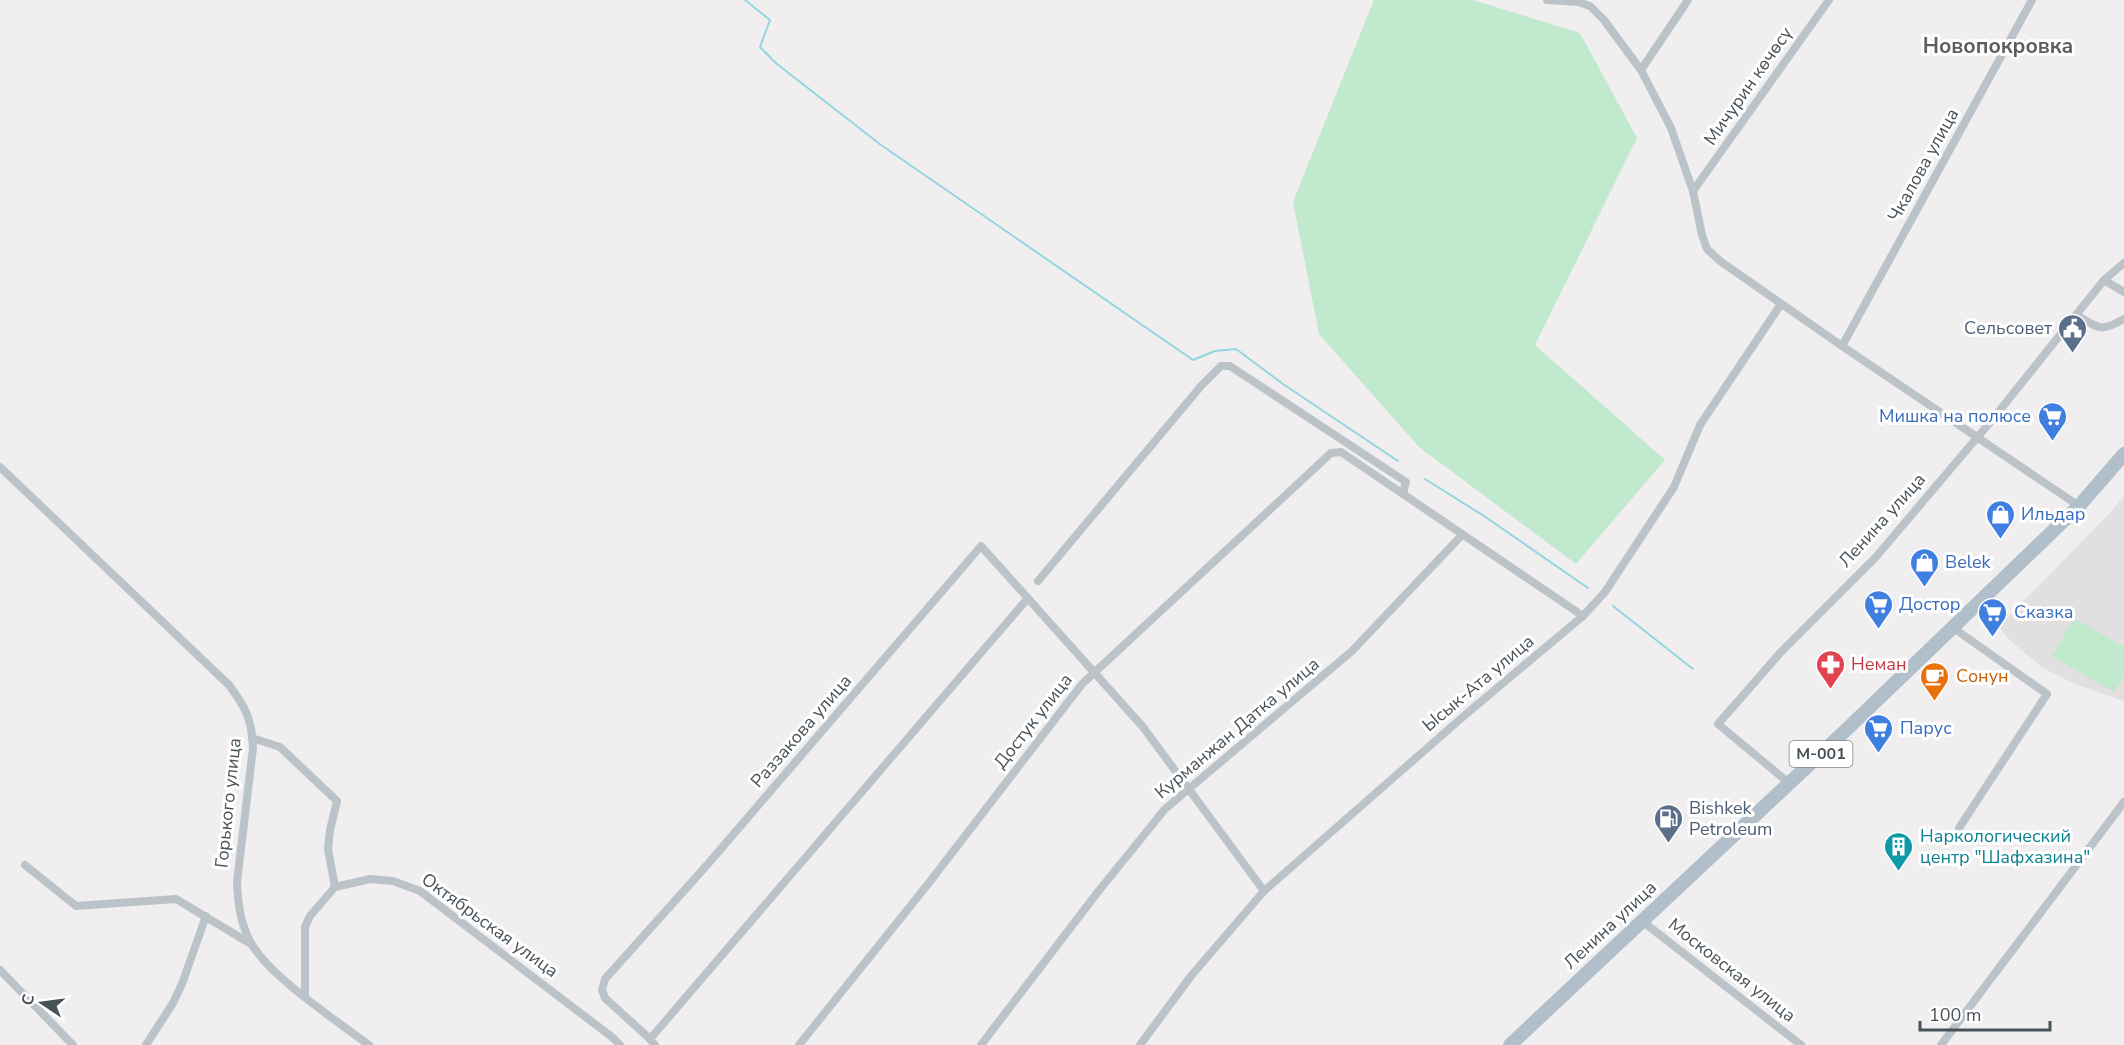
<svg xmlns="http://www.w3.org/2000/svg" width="2124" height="1045" viewBox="0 0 2124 1045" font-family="'Nunito Sans',sans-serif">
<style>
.education{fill:#e1dfdf}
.green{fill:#c1e9ce}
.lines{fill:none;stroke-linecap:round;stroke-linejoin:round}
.stream{stroke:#93d6e1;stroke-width:2}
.minor{stroke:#bbc3c9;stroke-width:8}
.primary{stroke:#b0bfc9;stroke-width:14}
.labels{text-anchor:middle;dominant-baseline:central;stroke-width:6;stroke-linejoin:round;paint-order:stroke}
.shield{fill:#fff;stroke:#7f868b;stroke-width:1.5}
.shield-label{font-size:16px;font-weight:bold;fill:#485259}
.street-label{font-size:18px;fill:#485259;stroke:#fff}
.service-label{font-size:18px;fill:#4e5e75;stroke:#fff;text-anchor:end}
.shop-label{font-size:18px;fill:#366cbe;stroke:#fff;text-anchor:start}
.health-label{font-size:18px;fill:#be3a42;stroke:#fff;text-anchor:start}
.food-label{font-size:18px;fill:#c56008;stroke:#fff;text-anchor:start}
.culture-label{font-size:18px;fill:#0d838f;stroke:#fff;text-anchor:start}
.quarter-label{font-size:21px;font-weight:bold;fill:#5b5e62;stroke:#fff}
</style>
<rect width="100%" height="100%" fill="#f0eeee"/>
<polygon class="education" points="2124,496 2124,701 2075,684 2043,668 2007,638 1999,626 2108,515"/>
<g class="green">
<polygon points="1374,0 1473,0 1580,33 1637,138 1535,345 1665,460 1576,564 1419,447 1319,334 1293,202"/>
<polygon points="2074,618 2124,647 2124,675 2114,692 2052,656"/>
</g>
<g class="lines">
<g class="stream">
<polyline points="745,0 770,20 760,47 777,64 881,145 1193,360 1215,351 1236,349 1283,384 1398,461"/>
<polyline points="1425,479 1484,516 1588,588"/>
<polyline points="1613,606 1693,669"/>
</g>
<g class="minor">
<polyline points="1547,0 1578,2 1590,6 1604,20 1641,70 1671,128 1693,191 1702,235 1707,249 1720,261 1842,346 2079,506"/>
<polyline points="1641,70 1688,0"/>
<polyline points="1693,191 1829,0"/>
<polyline points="2104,280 2124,292"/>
<path d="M 2076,315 C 2099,328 2100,333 2124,319"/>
<polyline points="1842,346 2032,0"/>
<path d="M 0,467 L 229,685 C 246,708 252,720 253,748 L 237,882 C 238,903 240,922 250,941 C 267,975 337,1021 369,1045"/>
<polyline points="1038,581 1201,386 1221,366 1230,366 1406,482 1403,493"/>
<polyline points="1952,627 2047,694 1959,828"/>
<polyline points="252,738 280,747 337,801 330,830 328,849 335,887"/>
<polyline points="1789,783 1718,724 1781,652 1875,558 1992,420 2104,280 2124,263"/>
<polyline points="25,865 76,906 176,899 251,944"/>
<polyline points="1642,921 1801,1045"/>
<polyline points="0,970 73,1045"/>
<polyline points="305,996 305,927 310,916 335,887 370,879 393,881 420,891 612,1037 620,1045"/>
<polyline points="650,1039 605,998 602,990 605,979 707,865 981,546 1143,727 1264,891"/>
<polyline points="146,1045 173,1003 182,984 206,916"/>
<polyline points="655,1045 650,1039 1028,598"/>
<polyline points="799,1045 928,884 1082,684 1331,453 1341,452 1583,616"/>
<polyline points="981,1045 1097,893 1165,809 1352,651 1462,535"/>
<polyline points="1140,1045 1191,976 1264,891 1465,715 1583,616 1605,592 1674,487 1700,425 1781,304"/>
<polyline points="1941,1045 2124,802"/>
</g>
<polyline class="primary" points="1510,1045 1845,731 2079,506 2124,454"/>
</g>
<defs>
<symbol id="civic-pin" viewBox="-11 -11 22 30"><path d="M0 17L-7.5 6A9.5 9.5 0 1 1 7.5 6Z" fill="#5c6f8a" stroke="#fff"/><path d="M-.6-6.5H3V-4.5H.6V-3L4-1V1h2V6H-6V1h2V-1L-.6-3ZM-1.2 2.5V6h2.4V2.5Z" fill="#fff"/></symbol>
<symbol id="supermarket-pin" viewBox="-11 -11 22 30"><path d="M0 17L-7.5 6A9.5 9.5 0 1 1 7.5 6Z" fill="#3f7fe0" stroke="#fff"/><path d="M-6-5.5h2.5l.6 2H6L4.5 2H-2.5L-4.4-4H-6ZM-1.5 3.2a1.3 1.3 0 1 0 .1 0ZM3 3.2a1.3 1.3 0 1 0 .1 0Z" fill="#fff"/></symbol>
<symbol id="shop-pin" viewBox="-11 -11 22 30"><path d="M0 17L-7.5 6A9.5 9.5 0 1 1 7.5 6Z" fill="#3f7fe0" stroke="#fff"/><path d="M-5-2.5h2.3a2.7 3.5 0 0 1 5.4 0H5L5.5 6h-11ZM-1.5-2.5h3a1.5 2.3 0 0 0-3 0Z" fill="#fff"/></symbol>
<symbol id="pharmacy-pin" viewBox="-11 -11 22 30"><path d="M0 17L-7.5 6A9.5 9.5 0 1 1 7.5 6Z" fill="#e0444e" stroke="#fff"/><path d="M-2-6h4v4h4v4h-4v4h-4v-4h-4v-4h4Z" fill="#fff"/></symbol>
<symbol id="cafe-pin" viewBox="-11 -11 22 30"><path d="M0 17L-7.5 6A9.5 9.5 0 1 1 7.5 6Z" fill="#e8710a" stroke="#fff"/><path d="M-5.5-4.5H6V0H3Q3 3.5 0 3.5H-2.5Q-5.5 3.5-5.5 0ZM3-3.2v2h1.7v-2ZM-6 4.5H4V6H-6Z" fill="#fff"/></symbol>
<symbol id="fuel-pin" viewBox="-11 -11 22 30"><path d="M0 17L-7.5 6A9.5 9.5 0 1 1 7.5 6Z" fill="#5c6f8a" stroke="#fff"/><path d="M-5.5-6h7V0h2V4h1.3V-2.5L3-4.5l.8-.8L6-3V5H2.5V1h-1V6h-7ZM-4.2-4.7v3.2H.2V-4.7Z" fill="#fff"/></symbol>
<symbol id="building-pin" viewBox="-11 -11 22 30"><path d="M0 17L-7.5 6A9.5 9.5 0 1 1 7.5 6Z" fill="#0f9aa8" stroke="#fff"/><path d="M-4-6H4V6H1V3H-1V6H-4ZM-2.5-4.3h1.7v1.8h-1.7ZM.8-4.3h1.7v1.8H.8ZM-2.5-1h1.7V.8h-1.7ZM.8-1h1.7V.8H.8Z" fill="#fff"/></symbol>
</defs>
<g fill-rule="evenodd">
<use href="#civic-pin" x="2056" y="312" width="33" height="45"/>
<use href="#supermarket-pin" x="2036" y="400" width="33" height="45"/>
<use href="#shop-pin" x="1984" y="498" width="33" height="45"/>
<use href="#shop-pin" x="1908" y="546" width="33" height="45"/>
<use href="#supermarket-pin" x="1862" y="588" width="33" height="45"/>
<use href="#supermarket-pin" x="1976" y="596" width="33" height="45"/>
<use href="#pharmacy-pin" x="1814" y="648" width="33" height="45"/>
<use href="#cafe-pin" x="1918" y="660" width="33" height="45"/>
<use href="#supermarket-pin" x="1862" y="712" width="33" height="45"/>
<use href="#fuel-pin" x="1652" y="802" width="33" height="45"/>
<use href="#building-pin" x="1882" y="830" width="33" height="45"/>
</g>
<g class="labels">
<rect class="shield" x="1789.5" y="741" width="63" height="26" rx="4.5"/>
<g class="shield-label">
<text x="1821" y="754">М-001</text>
</g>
<g class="street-label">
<text transform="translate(1748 86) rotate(-55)">Мичурин көчөсү</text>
<text transform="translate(1923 165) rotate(-61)">Чкалова улица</text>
<text transform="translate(1882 520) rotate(-48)">Ленина улица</text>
<text transform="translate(1478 683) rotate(-40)">Ысык-Ата улица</text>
<text transform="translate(1033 721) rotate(-52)">Достук улица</text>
<text transform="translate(1237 728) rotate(-40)">Курманжан Датка улица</text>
<text transform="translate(801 731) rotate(-49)">Раззакова улица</text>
<text transform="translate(228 803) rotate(-84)">Горького улица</text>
<text transform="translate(490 925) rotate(36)">Октябрьская улица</text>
<text transform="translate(1610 925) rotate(-43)">Ленина улица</text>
<text transform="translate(1732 970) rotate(38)">Московская улица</text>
</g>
<g class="service-label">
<text x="2052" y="328">Сельсовет</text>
<text x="1689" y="808" text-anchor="start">Bishkek<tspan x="1689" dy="21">Petroleum</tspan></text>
</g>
<g class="shop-label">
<text x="2031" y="416" text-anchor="end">Мишка на полюсе</text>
<text x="2021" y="514">Ильдар</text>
<text x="1945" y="562">Belek</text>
<text x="1899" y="604">Достор</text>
<text x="2014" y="612">Сказка</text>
<text x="1900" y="728">Парус</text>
</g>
<g class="health-label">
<text x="1851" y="664">Неман</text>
</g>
<g class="food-label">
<text x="1956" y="676">Сонун</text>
</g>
<g class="culture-label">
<text x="1920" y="836">Наркологический<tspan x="1920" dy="21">центр "Шафхазина"</tspan></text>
</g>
<g class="quarter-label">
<text x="1998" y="46">Новопокровка</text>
</g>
</g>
<g transform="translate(42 1003) rotate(283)" stroke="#ffffff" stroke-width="4.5" paint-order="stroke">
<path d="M0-4.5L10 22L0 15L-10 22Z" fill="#485259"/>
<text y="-9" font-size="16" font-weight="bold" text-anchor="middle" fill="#485259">С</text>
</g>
<path d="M1920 1021v9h130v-9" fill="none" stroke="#485259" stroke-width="3"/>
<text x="1929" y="1021" font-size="18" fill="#485259" stroke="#ffffff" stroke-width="4.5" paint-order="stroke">100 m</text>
</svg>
